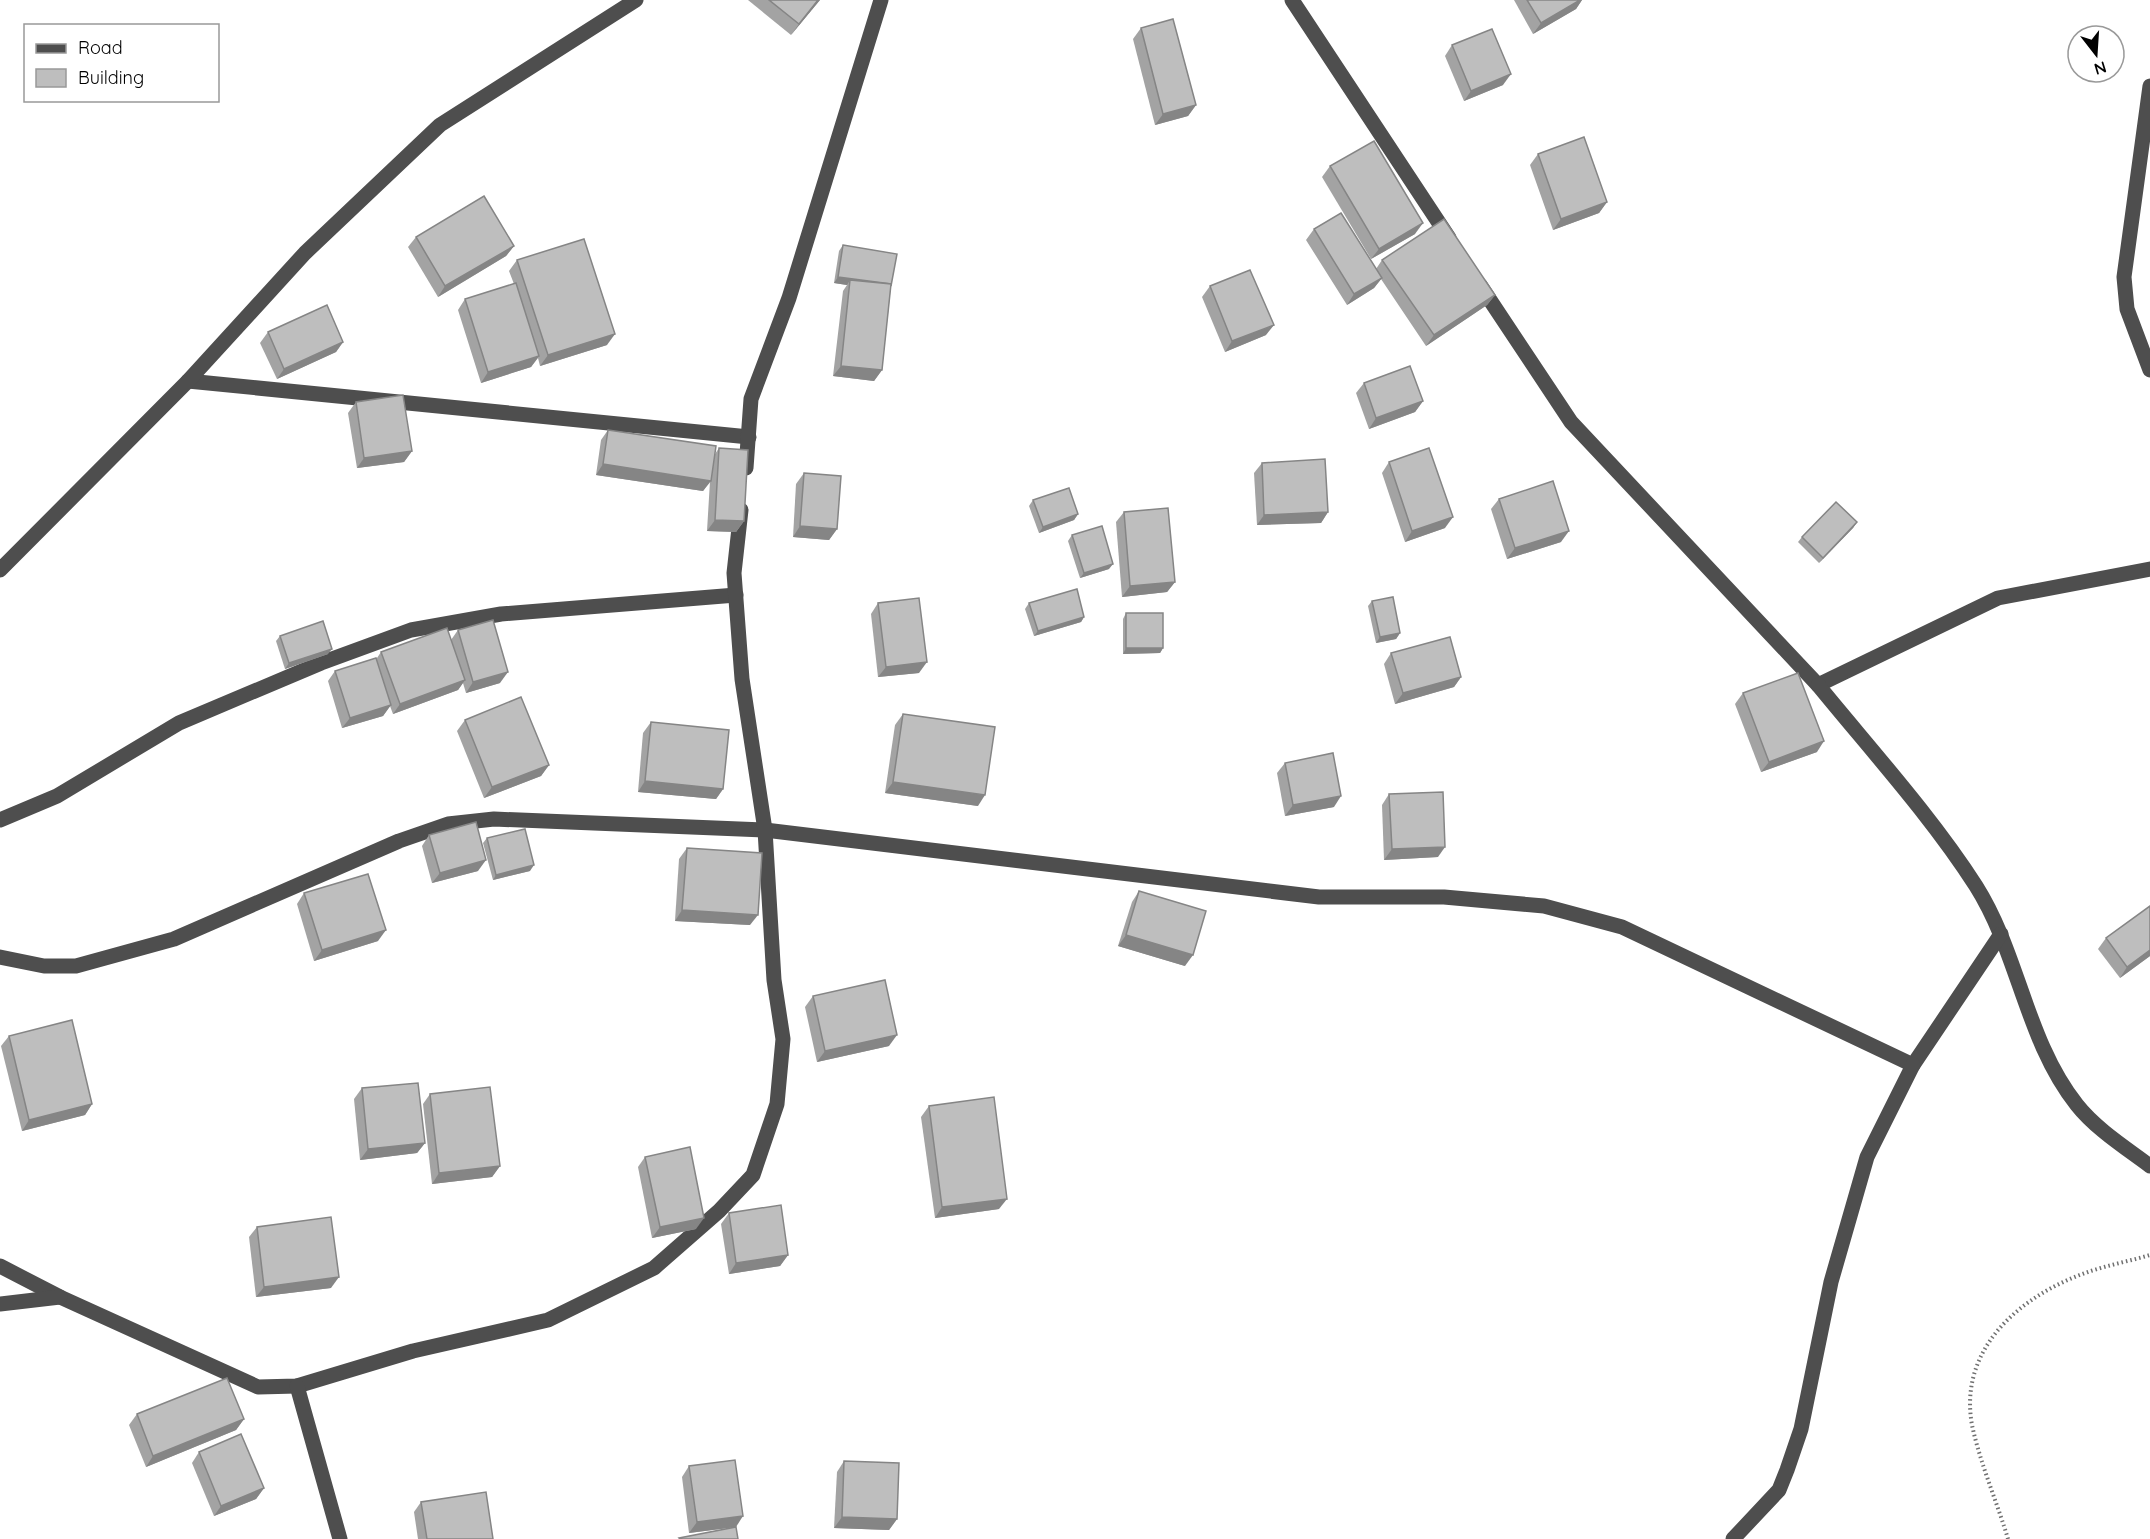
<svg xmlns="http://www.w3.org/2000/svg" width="2150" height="1539" viewBox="0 0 2150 1539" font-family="Quicksand,sans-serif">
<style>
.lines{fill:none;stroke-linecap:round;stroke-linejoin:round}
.path{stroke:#707070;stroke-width:4;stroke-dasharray:1.5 3;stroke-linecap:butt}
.minor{stroke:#4e4e4e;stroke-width:15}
.wall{fill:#a3a3a3}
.shaded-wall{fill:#858585}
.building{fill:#bebebe;stroke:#858585;stroke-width:1.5}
</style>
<rect width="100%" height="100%" fill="#fff"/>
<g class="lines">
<path class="path" d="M 2008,1539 C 1997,1502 1980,1463 1972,1425 C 1958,1348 2021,1295 2088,1272 C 2108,1265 2130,1261 2150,1255"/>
<g class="minor">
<polyline points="1292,0 1449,238"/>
<polyline points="2150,86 2124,277 2127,309 2150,370"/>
<polyline points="1480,285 1571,422 1818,685 1998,598 2150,569"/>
<polyline points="188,381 749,437"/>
<polyline points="746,468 751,399 789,298 881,0"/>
<polyline points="0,570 188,381 305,253 440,125 636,0"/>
<path d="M 1818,685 C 1871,750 1931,816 1976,886 C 2019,954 2026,1041 2077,1105 C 2096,1129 2126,1148 2150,1166"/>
<polyline points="0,820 57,796 179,723 321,663 411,630 501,614 736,595"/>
<polyline points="0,957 44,966 76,966 174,939 399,841 448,824 494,819 765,830 1319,897 1444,897 1544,906 1622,927 1913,1065 2001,934"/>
<polyline points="0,1266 60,1297 258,1387 297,1386 413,1351 548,1320 654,1268 719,1211 753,1175 777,1104 783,1039 774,980 765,830 742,679 734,573 741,510"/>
<polyline points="0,1304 60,1297"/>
<polyline points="297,1386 340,1539"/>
<polyline points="1733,1539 1779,1490 1787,1470 1801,1429 1831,1282 1867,1157 1913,1065"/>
</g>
</g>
<g class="wall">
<polygon points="748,0 820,0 791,35"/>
<polygon points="1514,0 1582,0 1576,9 1533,34"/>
<polygon points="1141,28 1196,105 1188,116 1155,125 1133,39"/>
<polygon points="1452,45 1503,85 1464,101 1445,56"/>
<polygon points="1538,154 1607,202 1599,213 1553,230 1530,165"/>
<polygon points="1330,166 1415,234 1371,259 1322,177"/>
<polygon points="1314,229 1376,269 1382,260 1495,295 1487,305 1426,346 1381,279 1374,288 1347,305 1306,240"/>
<polygon points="416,237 514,246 506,256 438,297 408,247"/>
<polygon points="843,245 891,286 882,370 874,381 833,376 843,291 847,285 834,283 839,251"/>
<polygon points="517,260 607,345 540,366 538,358 531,367 481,383 458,310 465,299 514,284 509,271"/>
<polygon points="1210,286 1266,335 1225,352 1202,297"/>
<polygon points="268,332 343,342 336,352 277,379 260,343"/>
<polygon points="1364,383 1423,401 1415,412 1369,429 1356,393"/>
<polygon points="356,402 412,451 404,462 357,468 348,413"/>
<polygon points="608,430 715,454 719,448 744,521 736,532 707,531 710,481 703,491 596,475 601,440"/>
<polygon points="1389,462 1445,528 1405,542 1382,473"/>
<polygon points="1262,463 1328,512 1321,523 1257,525 1254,473"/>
<polygon points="804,473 837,529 829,540 793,537 796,484"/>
<polygon points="1499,499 1561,542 1507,559 1491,509"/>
<polygon points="1033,500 1078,514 1074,520 1039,533 1029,506"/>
<polygon points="1124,512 1175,582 1167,592 1122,597 1116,522"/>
<polygon points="1857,522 1853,528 1819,563 1798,542 1802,537"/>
<polygon points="1072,535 1109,569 1080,578 1068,541"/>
<polygon points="1372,601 1400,633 1396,639 1376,643 1368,606"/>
<polygon points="878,603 919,673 878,677 871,614"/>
<polygon points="1029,603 1084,617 1081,622 1034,636 1025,609"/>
<polygon points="1126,613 1163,648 1160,653 1123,654 1123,619"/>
<polygon points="458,630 500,683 466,693 463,683 458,690 393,714 390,706 383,716 342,728 328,681 335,671 377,658 381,652 451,640"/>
<polygon points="280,636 328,654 285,669 276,641"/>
<polygon points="1391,653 1461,677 1454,687 1395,704 1384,664"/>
<polygon points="1743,693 1817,752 1761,772 1735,704"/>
<polygon points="903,714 978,806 885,793 895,725"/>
<polygon points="465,720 549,765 541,776 484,798 457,731"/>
<polygon points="651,722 723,789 716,799 638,792 643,733"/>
<polygon points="1285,763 1334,807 1285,816 1277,773"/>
<polygon points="1389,794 1438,857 1384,860 1382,805"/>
<polygon points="429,835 478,871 432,883 422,846"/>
<polygon points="487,838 530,871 493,880 483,843"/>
<polygon points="687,848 750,925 675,921 679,859"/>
<polygon points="1139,891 1185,966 1118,946 1132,902"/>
<polygon points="304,893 378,941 314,961 297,904"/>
<polygon points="2150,906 2150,956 2120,978 2098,949 2106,938"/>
<polygon points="813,996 889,1046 817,1062 805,1007"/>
<polygon points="9,1036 92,1104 85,1115 22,1131 1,1046"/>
<polygon points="362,1088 425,1143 417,1153 360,1160 354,1099"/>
<polygon points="430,1094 500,1166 492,1177 432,1184 423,1104"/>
<polygon points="929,1106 999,1209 935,1218 921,1117"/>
<polygon points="645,1157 696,1229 652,1238 638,1167"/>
<polygon points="729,1213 788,1255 780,1266 729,1274 721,1224"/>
<polygon points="257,1227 331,1288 256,1297 249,1237"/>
<polygon points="137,1414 244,1419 236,1430 146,1467 129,1425"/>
<polygon points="199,1452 264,1488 256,1499 214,1516 192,1463"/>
<polygon points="844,1461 897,1519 889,1530 834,1528 837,1472"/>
<polygon points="689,1466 736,1527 689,1533 682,1477"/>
<polygon points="421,1502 493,1539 418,1539 414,1512"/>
</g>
<g class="shaded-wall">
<polygon points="818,0 820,0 791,35 799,24"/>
<polygon points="1580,0 1582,0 1576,9 1533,34 1541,23"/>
<polygon points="1511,74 1503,85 1464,101 1471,91"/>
<polygon points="1196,105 1188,116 1155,125 1163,114"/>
<polygon points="1607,202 1599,213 1553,230 1561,219"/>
<polygon points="1423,223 1415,234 1371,259 1379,249"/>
<polygon points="514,246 506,256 438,297 445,286"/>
<polygon points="838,277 891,286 850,280 847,285 834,283"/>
<polygon points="1382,278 1374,288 1347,305 1354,294"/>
<polygon points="1495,295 1487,305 1426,346 1434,335"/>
<polygon points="1274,325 1266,335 1225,352 1232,341"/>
<polygon points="615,334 607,345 540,366 548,355"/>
<polygon points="343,342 336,352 277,379 284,369"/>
<polygon points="539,356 531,367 481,383 488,372"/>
<polygon points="841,366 882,370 874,381 833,376"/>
<polygon points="1423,401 1415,412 1369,429 1376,418"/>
<polygon points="412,451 404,462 357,468 364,458"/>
<polygon points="603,464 711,481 703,491 596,475"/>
<polygon points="1328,512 1321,523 1257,525 1264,515"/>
<polygon points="1078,514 1074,520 1039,533 1043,527"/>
<polygon points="1453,517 1445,528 1405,542 1412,531"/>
<polygon points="715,520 744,521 736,532 707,531"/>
<polygon points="1857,522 1853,528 1819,563 1823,558"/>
<polygon points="800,526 837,529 829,540 793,537"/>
<polygon points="1569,531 1561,542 1507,559 1515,548"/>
<polygon points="1113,564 1109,569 1080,578 1084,573"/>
<polygon points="1175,582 1167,592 1122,597 1130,586"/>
<polygon points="1084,617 1081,622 1034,636 1038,631"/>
<polygon points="1400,633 1396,639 1376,643 1380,637"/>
<polygon points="1126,648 1163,648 1160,653 1123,654"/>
<polygon points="332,649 328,654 285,669 289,663"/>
<polygon points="927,662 919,673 878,677 886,667"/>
<polygon points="508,672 500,683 466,693 473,682"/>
<polygon points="1461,677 1454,687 1395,704 1403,693"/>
<polygon points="465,680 458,690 393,714 400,704"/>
<polygon points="391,705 383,716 342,728 350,718"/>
<polygon points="1824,741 1817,752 1761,772 1769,762"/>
<polygon points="549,765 541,776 484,798 492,787"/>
<polygon points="645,781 723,789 716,799 638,792"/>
<polygon points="893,782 985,795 978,806 885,793"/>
<polygon points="1341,796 1334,807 1285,816 1293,805"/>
<polygon points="1445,847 1438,857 1384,860 1392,849"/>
<polygon points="486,860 478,871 432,883 440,873"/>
<polygon points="534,865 530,871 493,880 496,875"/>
<polygon points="682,910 758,915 750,925 675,921"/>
<polygon points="386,930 378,941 314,961 322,950"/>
<polygon points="1126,935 1193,955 1185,966 1118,946"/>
<polygon points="2150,950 2150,956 2120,978 2127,967"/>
<polygon points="897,1035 889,1046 817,1062 825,1051"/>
<polygon points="92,1104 85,1115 22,1131 29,1120"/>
<polygon points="425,1143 417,1153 360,1160 368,1149"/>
<polygon points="500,1166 492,1177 432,1184 439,1173"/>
<polygon points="1007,1199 999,1209 935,1218 942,1207"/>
<polygon points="704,1218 696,1229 652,1238 660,1227"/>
<polygon points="788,1255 780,1266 729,1274 736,1263"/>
<polygon points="339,1277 331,1288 256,1297 264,1287"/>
<polygon points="244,1419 236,1430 146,1467 153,1456"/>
<polygon points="264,1488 256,1499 214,1516 221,1506"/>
<polygon points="743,1516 736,1527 689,1533 697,1522"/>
<polygon points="842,1517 897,1519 889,1530 834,1528"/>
</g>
<g class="building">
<polygon points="769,0 818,0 799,24"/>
<polygon points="1527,0 1580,0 1541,23"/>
<polygon points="1173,19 1196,105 1163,114 1141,28"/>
<polygon points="1492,29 1511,74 1471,91 1452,45"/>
<polygon points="1584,137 1607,202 1561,219 1538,154"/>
<polygon points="1374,141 1423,223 1379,249 1330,166"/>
<polygon points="484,196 514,246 445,286 416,237"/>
<polygon points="1341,213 1382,278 1354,294 1314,229"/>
<polygon points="1444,219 1495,295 1434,335 1382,260"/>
<polygon points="584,239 615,334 548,355 517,260"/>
<polygon points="843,245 897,254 891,286 891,284 838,277"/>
<polygon points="1250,270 1274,325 1232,341 1210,286"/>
<polygon points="850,280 891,284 882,370 841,366"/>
<polygon points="516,283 539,356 488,372 465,299"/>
<polygon points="327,305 343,342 284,369 268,332"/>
<polygon points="1410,366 1423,401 1376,418 1364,383"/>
<polygon points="403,395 412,451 364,458 356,402"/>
<polygon points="608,430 716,446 711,481 603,464"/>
<polygon points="719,448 748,450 744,521 715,520"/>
<polygon points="1429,448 1453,517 1412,531 1389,462"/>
<polygon points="1325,459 1328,512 1264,515 1262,463"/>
<polygon points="804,473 841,476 837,529 800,526"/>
<polygon points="1553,481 1569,531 1515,548 1499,499"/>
<polygon points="1069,488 1078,514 1043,527 1033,500"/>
<polygon points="1836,502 1857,522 1823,558 1802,537"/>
<polygon points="1168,508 1175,582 1130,586 1124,512"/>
<polygon points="1102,526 1113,564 1084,573 1072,535"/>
<polygon points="1077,589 1084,617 1038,631 1029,603"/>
<polygon points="1393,597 1400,633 1380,637 1372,601"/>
<polygon points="919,598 927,662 886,667 878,603"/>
<rect x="1126" y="613" width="37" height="35"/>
<polygon points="493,620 508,672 473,682 458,630"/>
<polygon points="323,621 332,649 289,663 280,636"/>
<polygon points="447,628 465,680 400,704 381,652"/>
<polygon points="1450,637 1461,677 1403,693 1391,653"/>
<polygon points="376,658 391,705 350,718 335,671"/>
<polygon points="1798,673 1824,741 1769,762 1743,693"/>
<polygon points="521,697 549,765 492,787 465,720"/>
<polygon points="903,714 995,727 985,795 893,782"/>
<polygon points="651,722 729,730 723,789 645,781"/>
<polygon points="1333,753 1341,796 1293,805 1285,763"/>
<polygon points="1443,792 1445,847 1392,849 1389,794"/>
<polygon points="476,822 486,860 440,873 429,835"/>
<polygon points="525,829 534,865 496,875 487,838"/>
<polygon points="687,848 762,853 758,915 682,910"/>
<polygon points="368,874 386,930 322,950 304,893"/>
<polygon points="1139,891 1206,911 1193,955 1126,935"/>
<polygon points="2150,906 2150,950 2127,967 2106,938"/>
<polygon points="885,980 897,1035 825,1051 813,996"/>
<polygon points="72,1020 92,1104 29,1120 9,1036"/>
<polygon points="418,1083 425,1143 368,1149 362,1088"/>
<polygon points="490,1087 500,1166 439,1173 430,1094"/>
<polygon points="994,1097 1007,1199 942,1207 929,1106"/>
<polygon points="690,1147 704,1218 660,1227 645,1157"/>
<polygon points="781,1205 788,1255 736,1263 729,1213"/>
<polygon points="331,1217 339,1277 264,1287 257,1227"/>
<polygon points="227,1378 244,1419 153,1456 137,1414"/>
<polygon points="241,1434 264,1488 221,1506 199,1452"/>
<polygon points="735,1460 743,1516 697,1522 689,1466"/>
<polygon points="844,1461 899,1463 897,1519 842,1517"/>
<polygon points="486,1492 493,1539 427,1539 421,1502"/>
<polygon points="736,1527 738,1539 680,1539 679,1538"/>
</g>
<rect x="24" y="24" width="195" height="78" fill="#ffffff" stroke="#999999" stroke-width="1.5"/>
<rect x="36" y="44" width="30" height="9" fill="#4e4e4e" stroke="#999999" stroke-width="1.5"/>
<text x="78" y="54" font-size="18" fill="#000000">Road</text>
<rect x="36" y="69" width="30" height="18" fill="#bebebe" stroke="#999999" stroke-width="1.5"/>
<text x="78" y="84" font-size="18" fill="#000000">Building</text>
<g transform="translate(2096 54) rotate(163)"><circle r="28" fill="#ffffff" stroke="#999999" stroke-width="1.5"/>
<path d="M0-4.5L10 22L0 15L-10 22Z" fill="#000000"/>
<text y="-9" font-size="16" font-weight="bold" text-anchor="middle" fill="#000000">N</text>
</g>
</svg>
